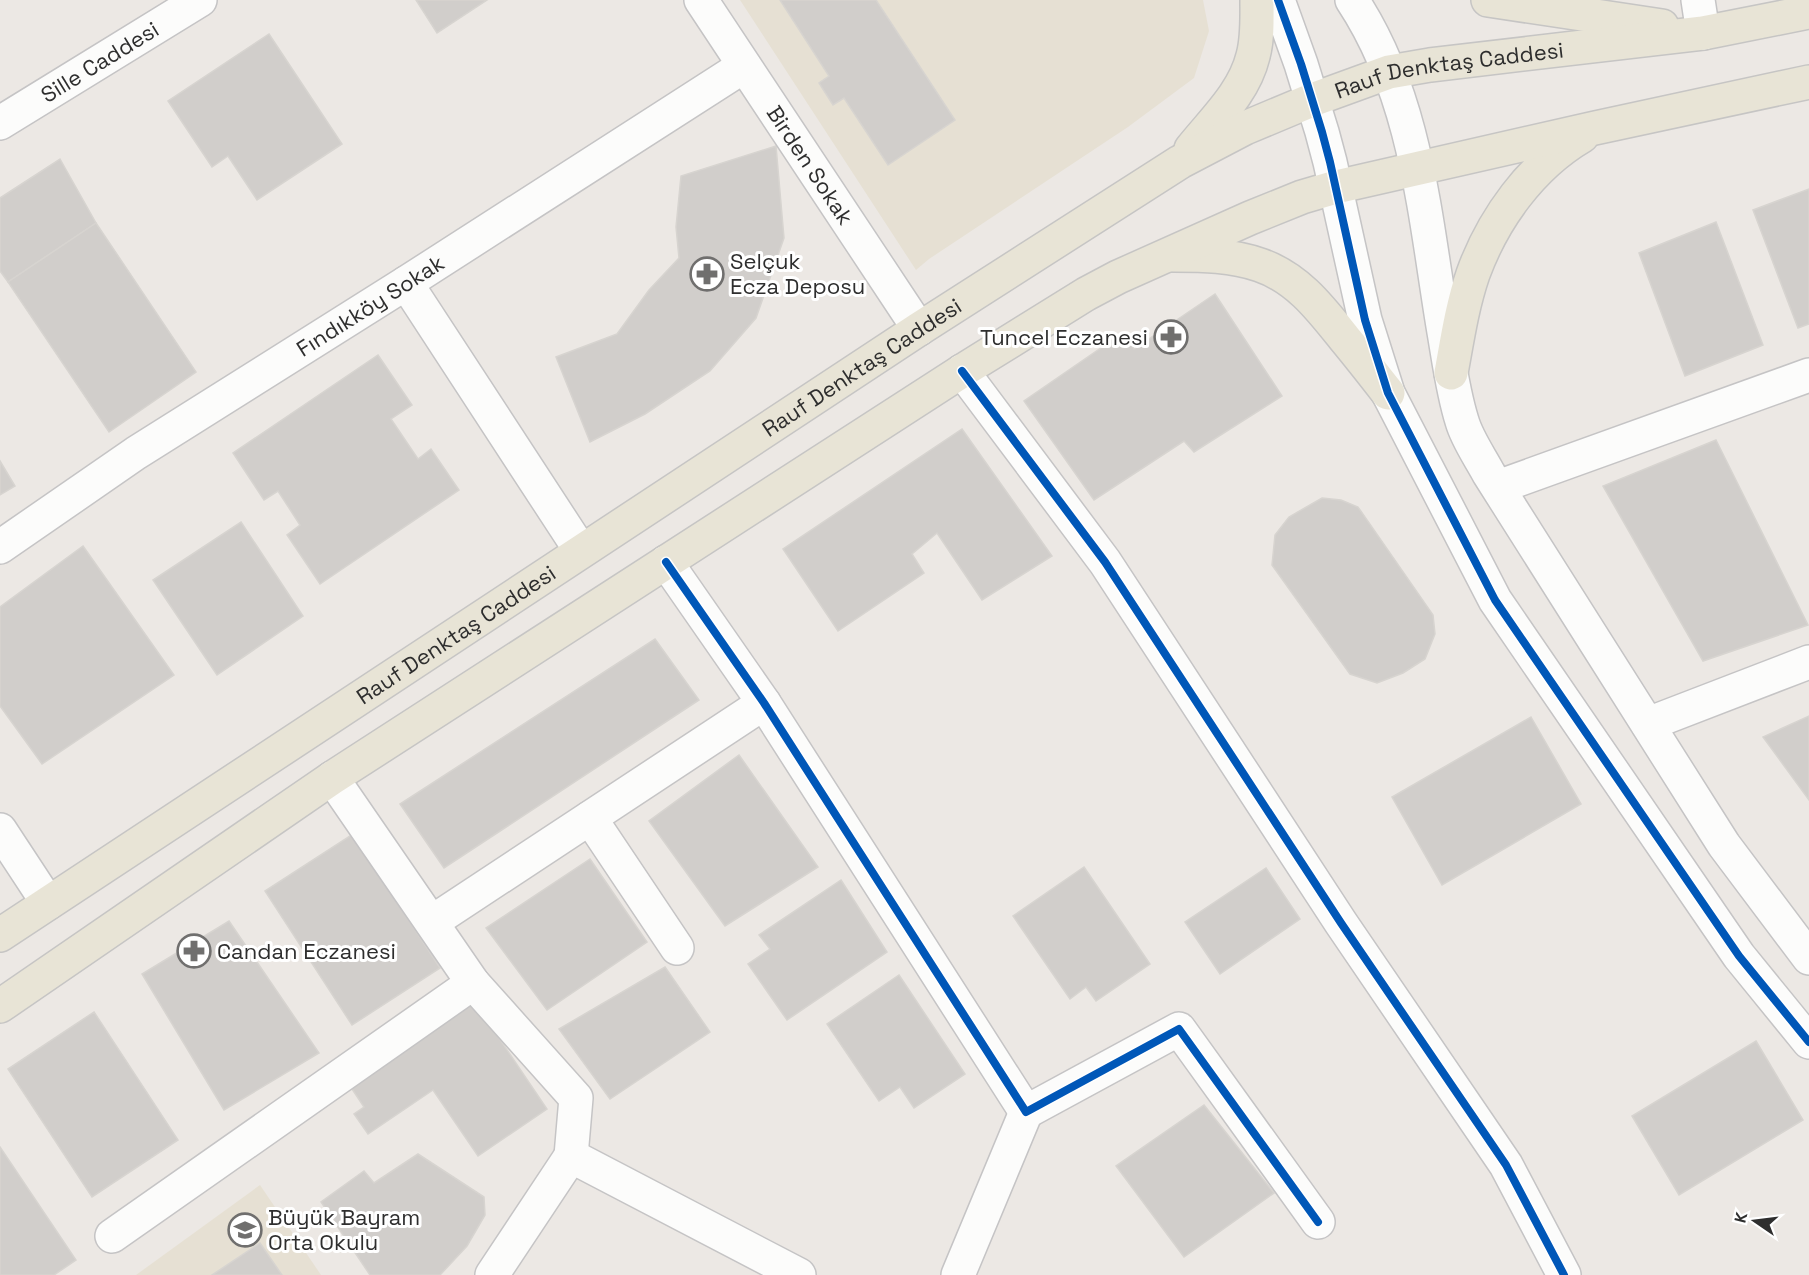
<svg xmlns="http://www.w3.org/2000/svg" width="1809" height="1275" viewBox="0 0 1809 1275" font-family="'Space Grotesk',sans-serif">
<style>
.education{fill:#e6e0d3}
.building{fill:#d1cecb;stroke:#d7d4d0;stroke-width:1.5}
.lines{fill:none;stroke-linecap:round;stroke-linejoin:round}
.minor-casing{stroke:#c5c4c5;stroke-width:36}
.major-casing{stroke:#c6c5c4;stroke-width:36}
.minor{stroke:#fcfcfb;stroke-width:33}
.major{stroke:#e8e4d6;stroke-width:33}
.cycleway-casing{stroke:#fff;stroke-width:11}
.cycleway{stroke:#0057b8;stroke-width:8}
.labels{text-anchor:middle;dominant-baseline:central;stroke-width:6;stroke-linejoin:round;paint-order:stroke}
.street-label{font-size:22px;fill:#2e2e2e;stroke:#fff}
.poi-label{font-size:22px;fill:#2e2e2e;stroke:#fff;text-anchor:start}
</style>
<rect width="100%" height="100%" fill="#ece8e4"/>
<g class="education">
<polygon points="740,0 1203,0 1209,31 1194,78 1128,127 929,259 916,270"/>
<polygon points="260,1185 321,1275 136,1275"/>
</g>
<g class="building">
<polygon points="416,0 487,0 437,33"/>
<polygon points="780,0 876,0 955,120 888,165 844,98 833,105 819,83 829,76"/>
<polygon points="269,34 342,144 257,200 228,156 212,167 168,101"/>
<polygon points="776,146 784,238 756,318 710,371 645,414 590,442 556,357 617,334 649,290 679,258 676,227 681,176"/>
<polygon points="60,159 96,223 8,282 0,271 0,198"/>
<polygon points="1809,189 1809,324 1798,328 1753,210"/>
<polygon points="1716,222 1763,345 1685,376 1639,253"/>
<polygon points="96,223 196,372 109,432 8,282"/>
<polygon points="1215,294 1282,396 1194,452 1184,441 1094,500 1024,401 1124,332 1134,349"/>
<polygon points="378,355 412,405 391,419 418,459 431,449 459,490 320,584 287,535 300,525 278,491 264,500 233,453"/>
<polygon points="962,429 1052,556 982,600 937,533 912,554 924,573 838,631 783,549"/>
<polygon points="1716,440 1808,625 1703,661 1603,486"/>
<polygon points="0,461 15,486 0,495"/>
<polygon points="1322,498 1341,500 1358,507 1433,615 1435,634 1425,659 1403,673 1377,683 1350,674 1272,565 1275,535 1289,517"/>
<polygon points="241,522 303,616 217,675 153,580"/>
<polygon points="83,546 174,675 42,764 0,706 0,607"/>
<polygon points="655,639 699,700 444,868 400,804"/>
<polygon points="1809,716 1809,800 1763,737"/>
<polygon points="1531,717 1581,804 1442,885 1392,797"/>
<polygon points="739,755 818,867 725,926 649,821"/>
<polygon points="353,834 440,968 352,1025 265,891"/>
<polygon points="590,859 647,942 547,1010 486,928"/>
<polygon points="1084,867 1150,964 1096,1001 1086,987 1070,999 1013,916"/>
<polygon points="1266,868 1300,919 1220,974 1185,922"/>
<polygon points="841,880 887,952 787,1020 748,964 770,949 759,935"/>
<polygon points="229,921 319,1053 224,1110 142,974"/>
<polygon points="665,967 710,1032 610,1099 559,1029"/>
<polygon points="899,975 965,1074 914,1108 900,1087 879,1101 827,1024"/>
<polygon points="472,998 547,1109 478,1156 433,1090 368,1134 354,1114 364,1107 348,1083"/>
<polygon points="94,1012 178,1140 92,1197 8,1069"/>
<polygon points="1756,1041 1803,1120 1679,1195 1632,1116"/>
<polygon points="1204,1105 1274,1193 1184,1257 1116,1166"/>
<polygon points="0,1147 76,1260 54,1275 0,1275"/>
<polygon points="418,1154 484,1197 485,1215 467,1246 440,1275 370,1275 321,1202 364,1171 374,1183"/>
<polygon points="260,1243 282,1275 212,1275"/>
</g>
<g class="lines">
<defs>
<g id="minor">
<path id="s1" d="M 701,0 L 919,329"/>
<polyline points="1278,0 1301,64 1322,132 1330,162 1365,320 1388,393 1495,600 1739,956 1809,1042"/>
<path d="M 1352,0 C 1417,98 1425,219 1444,332 C 1449,361 1453,393 1462,421 C 1467,439 1480,457 1489,474 L 1724,845 L 1809,958"/>
<polyline points="1698,0 1703,33"/>
<path id="s2" d="M 0,123 L 200,0"/>
<polyline points="406,283 581,551"/>
<polyline points="962,371 1105,562 1341,923 1506,1165 1564,1275"/>
<polyline points="1498,487 1809,375"/>
<path id="s3" d="M 0,547 L 136,453 L 406,283 L 744,66"/>
<polyline points="666,562 764,703 1026,1112 1179,1029 1318,1222"/>
<polyline points="1648,724 1809,662"/>
<polyline points="332,778 473,983 576,1098 571,1156"/>
<polyline points="590,818 677,948"/>
<polyline points="0,830 48,903"/>
<polyline points="432,922 764,703"/>
<polyline points="112,1236 473,983"/>
<polyline points="492,1275 571,1156 799,1275"/>
<polyline points="958,1275 1026,1112"/>
</g>
<g id="major">
<polyline points="1488,0 1662,26"/>
<path d="M 1191,149 C 1214,120 1244,93 1253,56 C 1258,38 1257,18 1257,0"/>
<path d="M 1173,255 C 1202,255 1232,255 1260,265 C 1298,278 1321,309 1345,339 C 1360,357 1374,375 1388,393"/>
<path d="M 1451,373 C 1457,340 1462,306 1473,274 C 1493,219 1531,166 1582,136"/>
<path id="s4" d="M 0,935 L 919,329 L 1180,162 L 1245,128 L 1312,100 L 1389,72 L 1430,65 L 1703,33 L 1809,12"/>
<polyline points="0,1006 332,778 962,371 1086,294 1118,277 1250,218 1302,197 1336,187 1595,128 1809,82"/>
</g>
</defs>
<use href="#minor" class="minor-casing"/>
<use href="#major" class="major-casing"/>
<use href="#minor" class="minor"/>
<use href="#major" class="major"/>
<defs>
<g id="cycleway">
<polyline points="1278,0 1301,64 1322,132 1330,162 1365,320 1388,393 1495,600 1739,956 1809,1042"/>
<polyline points="962,371 1105,562 1341,923 1506,1165 1564,1275"/>
<polyline points="666,562 764,703 1026,1112 1179,1029 1318,1222"/>
</g>
</defs>
<use href="#cycleway" class="cycleway-casing"/>
<use href="#cycleway" class="cycleway"/>
</g>
<defs>
<symbol id="pharmacy-ring" viewBox="-11 -11 22 22"><circle r="9.5" fill="#fff" stroke="#706f6e" stroke-width="1.5"/><path d="M-2-6h4v4h4v4h-4v4h-4v-4h-4v-4h4Z" fill="#706f6e"/></symbol>
<symbol id="school-ring" viewBox="-11 -11 22 22"><circle r="9.5" fill="#fff" stroke="#706f6e" stroke-width="1.5"/><path d="M0-5L7-2L0 1L-7-2ZM-4 1L0 2.5L4 1V4Q0 6-4 4Z" fill="#706f6e"/></symbol>
</defs>
<g fill-rule="evenodd">
<use href="#pharmacy-ring" x="688" y="255" width="38" height="38"/>
<use href="#pharmacy-ring" x="1152" y="318" width="38" height="38"/>
<use href="#pharmacy-ring" x="175" y="932" width="38" height="38"/>
<use href="#school-ring" x="226" y="1211" width="38" height="38"/>
</g>
<g class="labels">
<g class="street-label">
<text stroke="none"><textPath href="#s2" startOffset="117">Sille Caddesi</textPath></text>
<text stroke="none"><textPath href="#s4" startOffset="1698">Rauf Denktaş Caddesi</textPath></text>
<text stroke="none"><textPath href="#s1" startOffset="198">Birden Sokak</textPath></text>
<text stroke="none"><textPath href="#s3" startOffset="442">Fındıkköy Sokak</textPath></text>
<text stroke="none"><textPath href="#s4" startOffset="1032">Rauf Denktaş Caddesi</textPath></text>
<text stroke="none"><textPath href="#s4" startOffset="546">Rauf Denktaş Caddesi</textPath></text>
</g>
<g class="poi-label">
<text x="730" y="261">Selçuk<tspan x="730" dy="25">Ecza Deposu</tspan></text>
<text x="1148" y="337" text-anchor="end">Tuncel Eczanesi</text>
<text x="217" y="951">Candan Eczanesi</text>
<text x="268" y="1217">Büyük Bayram<tspan x="268" dy="25">Orta Okulu</tspan></text>
</g>
</g>
<g transform="translate(1755 1221) rotate(284)" stroke="#ffffff" stroke-width="4.5" paint-order="stroke">
<path d="M0-4.5L10 22L0 15L-10 22Z" fill="#2e2e2e"/>
<text y="-9" font-size="16" font-weight="bold" text-anchor="middle" fill="#2e2e2e">K</text>
</g>
</svg>
